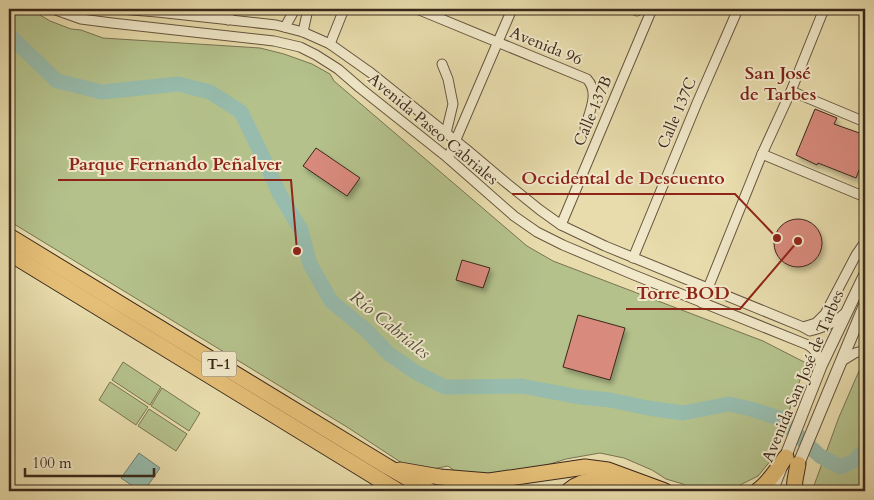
<svg xmlns="http://www.w3.org/2000/svg" width="874" height="500" viewBox="0 0 874 500" font-family="Cardo,serif">
<style>
.green{fill:#b4c18b;stroke:#787453}
.water{fill:#97bbac;stroke:#728072}
.lines{fill:none;stroke-linecap:round;stroke-linejoin:round}
.river{stroke:#97bbac;stroke-width:15}
.building{fill:#d88a7c;stroke:#3b281b;filter:url(#shadow)}
.minor-casing{stroke:#66553f;stroke-width:11}
.tertiary-casing{stroke:#66553f;stroke-width:13}
.motorway-casing{stroke:#3b281b;stroke-width:17}
.minor{stroke:#f0e8c9;stroke-width:9}
.tertiary{stroke:#f0e8c9;stroke-width:11}
.motorway{stroke:#e4be76;stroke-width:15}
.labels{text-anchor:middle;dominant-baseline:central;stroke-width:4;stroke-linejoin:round;paint-order:stroke}
.shield{fill:#f0e8c9;stroke:#71624f;stroke-width:1}
.shield-label{font-size:15px;font-weight:bold;fill:#3b281b}
.street-label{font-size:16px;fill:#3b281b;stroke:#f0e8c9}
.neighbourhood-label{font-size:18px;font-weight:bold;fill:#7a1f14;stroke:#f0e8c9}
.water-label{font-size:18px;font-style:italic;fill:#524d3f;stroke:#f0e8c9}
.leader{fill:none;stroke:#8f2418;stroke-width:2}
.callout-dot{fill:#8f2418;stroke:#f0e8c9;stroke-width:2}
.callout-label{font-size:18px;text-anchor:middle;font-weight:bold;fill:#8f2418;stroke:#f0e8c9;stroke-width:4;stroke-linejoin:round;paint-order:stroke}
</style>
<defs>
<filter id="shadow"><feDropShadow dx="2.5" dy="4" stdDeviation="2.5" flood-color="#0004"/></filter>
</defs>
<rect width="100%" height="100%" fill="#e8dcac"/>
<filter id="stains"><feTurbulence type="fractalNoise" baseFrequency=".004" numOctaves="4"/><feColorMatrix values="0 0 0 0 .2 0 0 0 0 .09 0 0 0 0 .02 0 0 0 .5 -.17"/></filter>
<radialGradient id="worn" r=".72"><stop offset=".6" stop-color="#630" stop-opacity="0"/><stop offset="1" stop-color="#630" stop-opacity=".3"/></radialGradient>
<g class="green">
<polygon points="9,9 30,9 50,21 71,29 81,30 103,38 260,48 284,54 312,64 330,74 334,81 527,246 553,261 763,341 806,363 772,459 758,476 730,490 699,491 694,491 683,484 666,479 652,470 624,458 600,453 566,459 528,471 462,476 448,466 421,471 405,465 347,427 9,221"/>
<polygon points="123,362 161,387 150,405 112,380"/>
<polygon points="865,370 865,491 812,491 839,417 859,371"/>
<polygon points="110,382 148,407 136,425 99,400"/>
<polygon points="162,388 200,413 189,431 151,406"/>
<polygon points="149,409 187,434 176,451 138,426"/>
</g>
<polygon class="water" points="139,453 160,468 144,491 140,491 121,478"/>
<g class="lines">
<polyline class="river" points="9,35 57,81 102,92 178,84 210,92 241,112 262,155 279,193 301,230 310,264 331,301 367,331 389,354 417,373 445,387 521,386 580,397 610,400 648,408 683,413 729,404 751,409 779,418 820,456 841,467 854,461 865,450"/>
</g>
<g class="building">
<polygon points="815,109 837,118 834,124 865,135 865,155 856,178 818,163 817,165 796,155"/>
<polygon points="316,148 360,178 347,196 303,166"/>
<circle cx="798" cy="243" r="24"/>
<polygon points="462,260 490,268 483,288 456,280"/>
<polygon points="578,315 625,328 610,380 563,367"/>
</g>
<g class="lines">
<defs>
<g id="minor">
<path d="M 53,9 L 81,19 L 112,23 L 274,41 L 300,47 L 316,55 L 338,69 L 360,88 L 448,158 L 514,216 L 537,232 L 563,245 L 634,275 L 808,345 C 817,351 819,356 821,366"/>
<path d="M 120,9 L 157,12 L 276,25 L 303,32 L 330,44 L 371,73 L 466,149 L 504,181 L 540,210 L 561,225 L 605,246 L 803,327 L 810,331 C 825,327 832,324 844,314"/>
<path d="M 417,9 L 587,79 C 600,93 589,112 585,128"/>
<polyline points="632,9 637,11"/>
<polyline points="228,20 230,9"/>
<polyline points="285,27 295,9"/>
<polyline points="303,32 308,9"/>
<polyline points="330,44 344,9"/>
<polyline points="442,64 448,79 453,104 446,133"/>
<polyline points="791,91 865,122"/>
<polyline points="762,154 865,197"/>
<polyline points="448,158 512,9"/>
<polyline points="561,225 652,9"/>
<polyline points="633,258 697,103 738,9"/>
<polyline points="702,303 762,154 791,91 824,9"/>
<polyline points="803,327 816,323 825,314 856,255 865,242"/>
<polyline points="842,361 855,353 865,350"/>
</g>
<g id="tertiary">
<polyline points="796,470 865,304"/>
<polyline points="772,491 821,366 865,274"/>
</g>
<g id="motorway">
<polyline points="9,236 388,467 430,491"/>
<polyline points="9,253 398,491"/>
<polyline points="400,470 440,477 489,481 585,467 608,470 665,491"/>
<path d="M 568,491 C 586,475 609,480 630,488"/>
<path d="M 757,491 C 769,483 777,469 786,457"/>
<polyline points="794,491 795,480 798,464"/>
</g>
</defs>
<use href="#minor" class="minor-casing"/>
<use href="#tertiary" class="tertiary-casing"/>
<use href="#motorway" class="motorway-casing"/>
<use href="#minor" class="minor"/>
<use href="#tertiary" class="tertiary"/>
<use href="#motorway" class="motorway"/>
</g>
<g class="labels">
<rect class="shield" x="201.5" y="351.5" width="35" height="25" rx="4"/>
<g class="shield-label">
<text x="219" y="364">T-1</text>
</g>
<g class="street-label">
<text transform="translate(546 46) rotate(22)">Avenida 96</text>
<text transform="translate(593 111) rotate(-67)">Calle 137B</text>
<text transform="translate(677 113) rotate(-67)">Calle 137C</text>
<text transform="translate(433 129) rotate(40)">Avenida Paseo Cabriales</text>
<text transform="translate(803 376) rotate(-67)">Avenida San José de Tarbes</text>
</g>
<g class="neighbourhood-label">
<text x="778" y="73">San José<tspan x="778" dy="21">de Tarbes</tspan></text>
</g>
<g class="water-label">
<text transform="translate(390 325) rotate(39)">Río Cabriales</text>
</g>
</g>
<path class="leader" d="M297 251L291 180H58M777 238L735 194H512M798 241L740 309H626"/>
<g class="callout-dot">
<circle cx="297" cy="251" r="5"/>
<circle cx="777" cy="238" r="5"/>
<circle cx="798" cy="241" r="5"/>
</g>
<g class="callout-label">
<text x="175" y="170">Parque Fernando Peñalver</text>
<text x="623" y="184">Occidental de Descuento</text>
<text x="683" y="299">Torre BOD</text>
</g>
<rect width="874" height="500" fill="none" stroke="#e8dcac" stroke-width="30"/>
<rect x="10" y="10" width="854" height="480" fill="none" stroke="#3b281b" stroke-width="2.5"/>
<rect x="15" y="15" width="844" height="470" fill="none" stroke="#3b281b"/>
<path d="M25 468v8h129v-8" fill="none" stroke="#3b281b" stroke-width="2.5"/>
<text x="32" y="468" font-size="15" fill="#3b281b" stroke="#f0e8c9" stroke-width="4" paint-order="stroke">100 m</text>
<rect width="100%" height="100%" filter="url(#stains)"/>
<rect width="100%" height="100%" fill="url(#worn)"/>
</svg>
